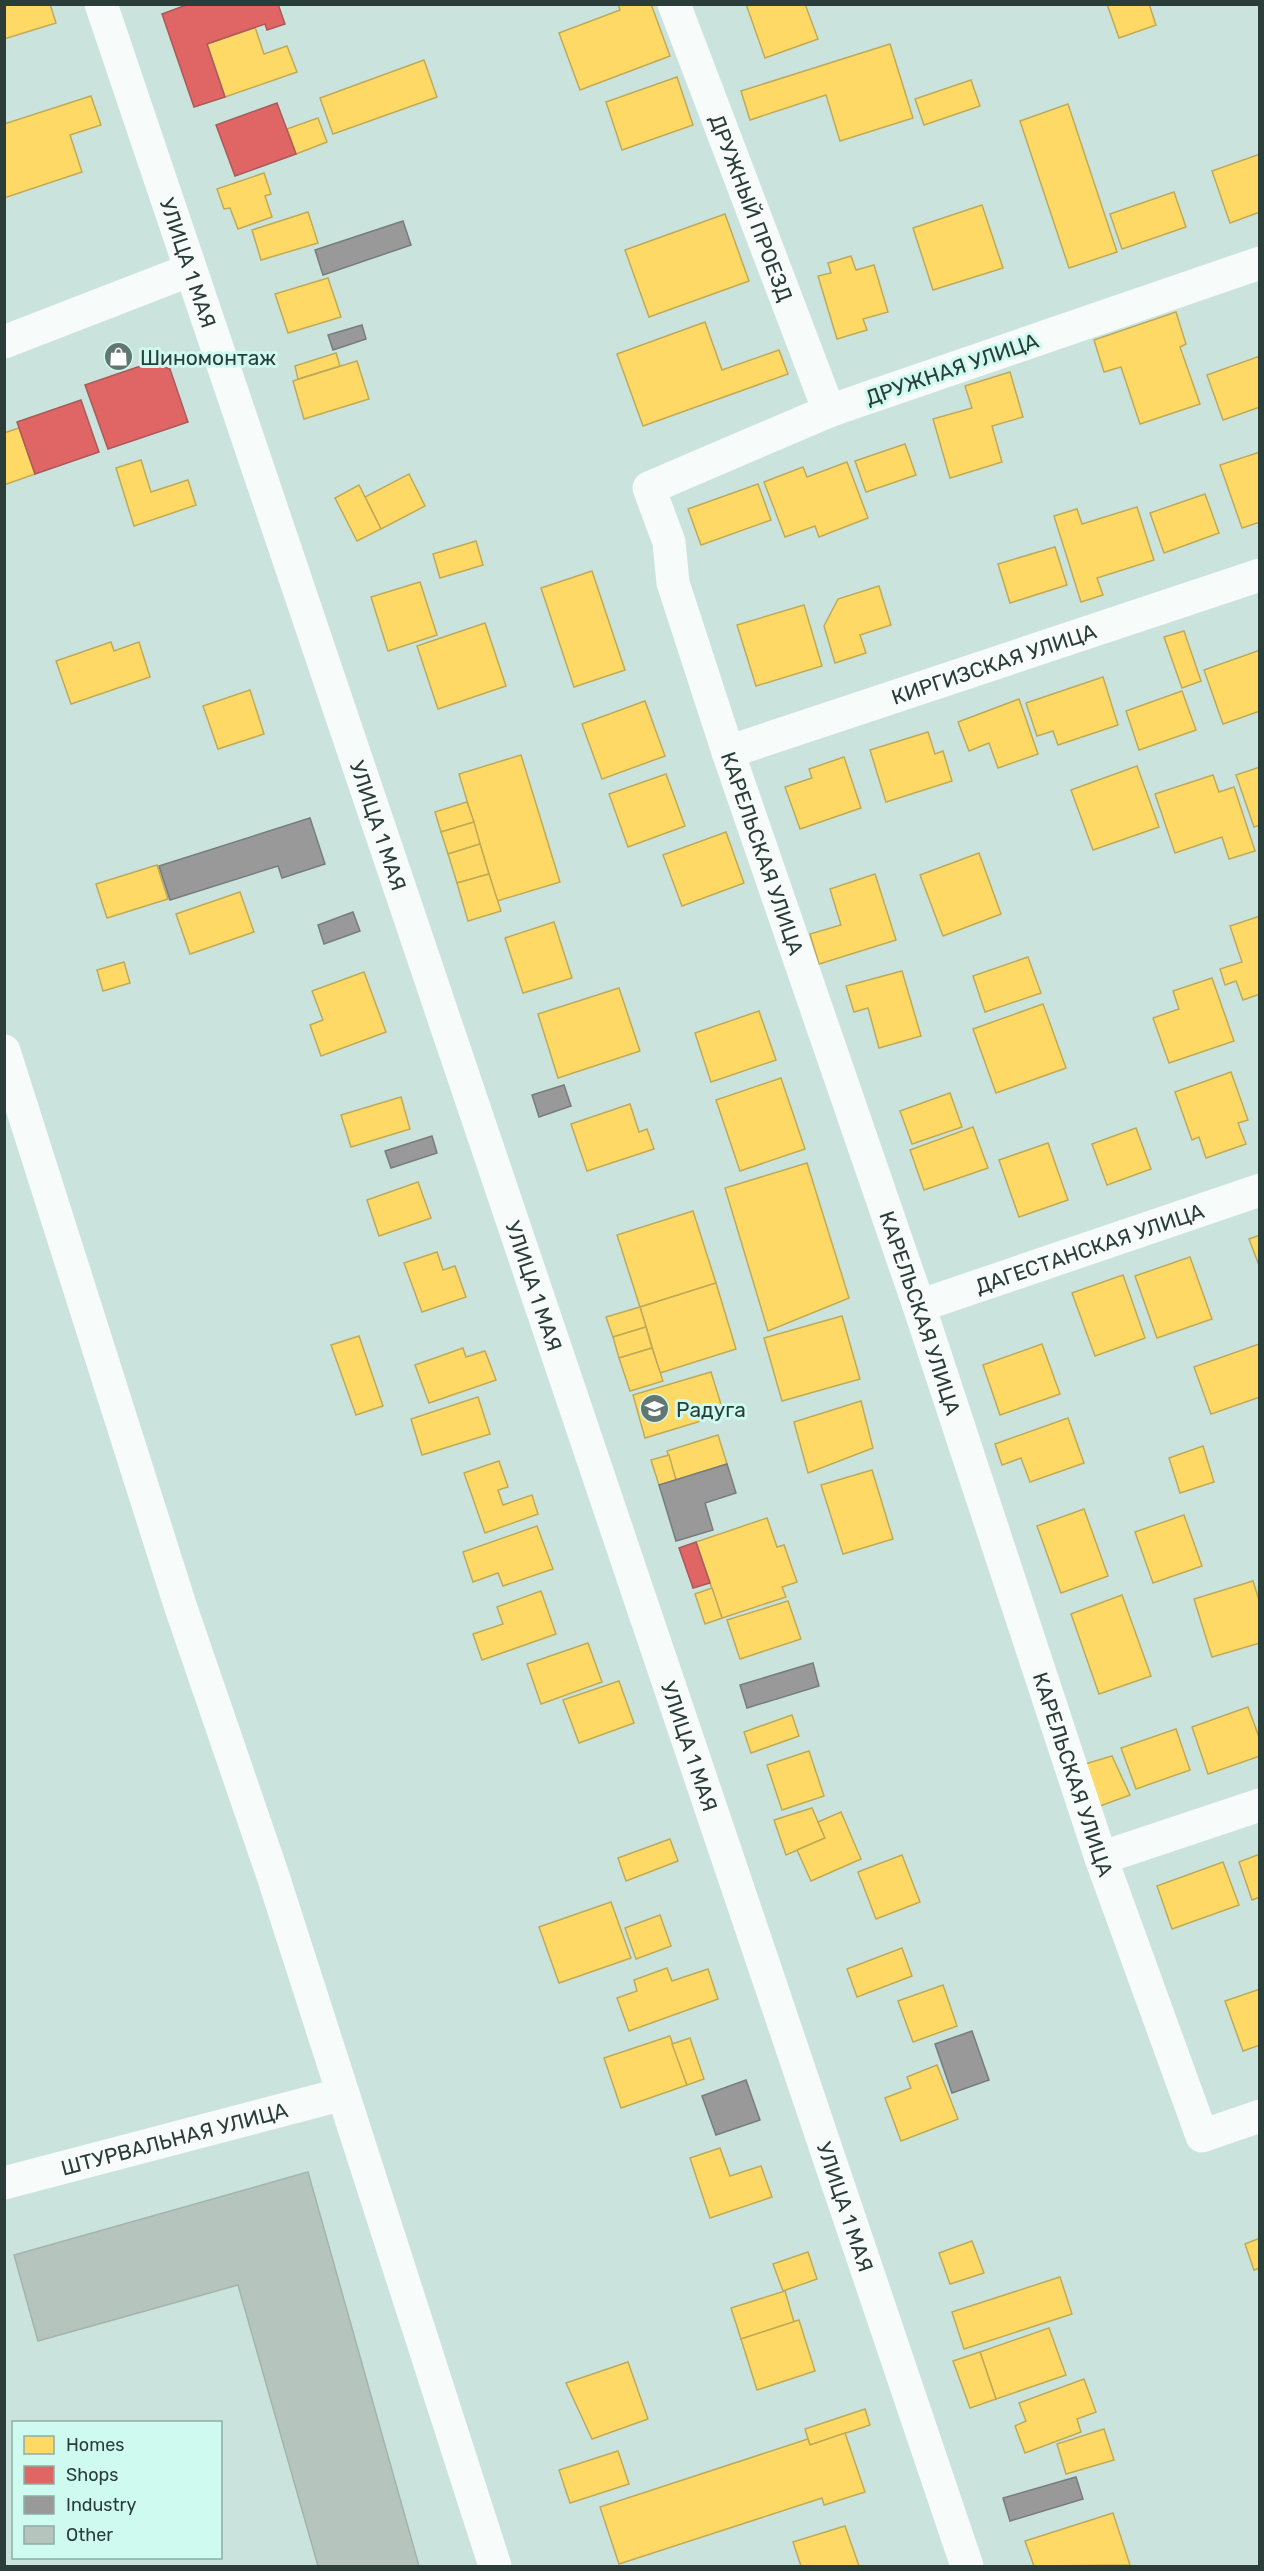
<svg xmlns="http://www.w3.org/2000/svg" width="1264" height="2571" viewBox="0 0 1264 2571" font-family="Rubik,sans-serif">
<style>
.homes{fill:#ffd966;stroke:#bfaa58;stroke-width:1.5}
.shops{fill:#e06666;stroke:#aa5a58;stroke-width:1.5}
.industry{fill:#999;stroke:#787d7c;stroke-width:1.5}
.building{fill:#b5c5be;stroke:#a3b4ac;stroke-width:1.5}
.lines{fill:none;stroke-linecap:round;stroke-linejoin:round}
.minor{stroke:#f7fbfa;stroke-width:33}
.tertiary{stroke:#f7fbfa;stroke-width:33}
.secondary{stroke:#f7fbfa;stroke-width:33}
.labels{text-anchor:middle;dominant-baseline:central;stroke-width:6;stroke-linejoin:round;paint-order:stroke}
.street-label{font-size:21px;fill:#2b3d39;stroke:#cefaf0}
.poi-label{font-size:21px;fill:#2b3d39;stroke:#cefaf0;text-anchor:start}
</style>
<rect width="100%" height="100%" fill="#cbe3dd"/>
<g class="homes">
<polygon points="4,4 50,4 56,23 4,39"/>
<polygon points="618,4 651,4 670,56 580,90 559,33 620,10"/>
<polygon points="746,4 805,4 818,39 765,58"/>
<polygon points="1107,4 1149,4 1156,25 1119,38"/>
<polygon points="255,27 264,54 287,46 297,72 225,97 207,44"/>
<polygon points="890,44 913,118 840,141 826,95 750,120 741,91"/>
<polygon points="424,60 437,97 333,134 320,98"/>
<polygon points="677,77 693,125 622,150 606,102"/>
<polygon points="971,80 980,106 924,125 915,99"/>
<polygon points="91,96 101,125 70,135 82,172 4,198 4,124"/>
<polygon points="1068,104 1117,252 1069,268 1020,121"/>
<polygon points="318,118 327,142 296,154 287,129"/>
<polygon points="1260,154 1260,212 1230,223 1212,171"/>
<polygon points="264,173 271,194 265,196 272,217 238,229 230,208 224,209 217,189"/>
<polygon points="1174,192 1186,227 1122,249 1110,214"/>
<polygon points="982,205 1003,268 933,290 913,228"/>
<polygon points="308,212 318,243 261,260 252,230"/>
<polygon points="725,214 749,281 649,317 625,250"/>
<polygon points="851,256 856,270 874,265 888,312 863,319 867,330 837,339 818,276 831,273 828,263"/>
<polygon points="328,278 341,317 288,333 275,294"/>
<polygon points="1176,312 1186,344 1180,347 1200,404 1140,424 1121,367 1104,372 1094,340"/>
<polygon points="705,322 722,370 779,350 788,374 643,426 617,354"/>
<polygon points="336,353 340,366 298,379 295,366"/>
<polygon points="1260,356 1260,407 1223,420 1207,375"/>
<polygon points="357,361 369,399 304,419 293,381"/>
<polygon points="1010,372 1023,417 992,426 1002,462 950,478 933,419 972,408 965,386"/>
<polygon points="19,428 35,474 4,485 4,433"/>
<polygon points="905,444 916,475 866,492 855,461"/>
<polygon points="1260,452 1260,522 1242,528 1220,465"/>
<polygon points="141,460 151,492 188,480 196,505 134,526 116,468"/>
<polygon points="847,462 868,518 819,537 815,526 785,537 764,482 803,467 807,477"/>
<polygon points="409,474 425,506 381,529 365,497"/>
<polygon points="758,484 771,520 701,545 688,509"/>
<polygon points="359,485 381,529 357,541 335,498"/>
<polygon points="1205,494 1219,533 1164,553 1150,513"/>
<polygon points="1137,507 1154,560 1097,578 1103,595 1081,602 1054,516 1077,509 1082,524"/>
<polygon points="476,541 483,565 440,578 433,554"/>
<polygon points="1055,547 1067,585 1010,603 998,564"/>
<polygon points="592,571 625,670 574,687 541,588"/>
<polygon points="420,582 437,635 388,651 371,597"/>
<polygon points="879,586 891,625 860,635 866,653 835,663 824,626 838,599"/>
<polygon points="804,605 822,666 756,686 737,625"/>
<polygon points="485,623 506,686 438,709 417,646"/>
<polygon points="1184,631 1201,681 1182,688 1164,637"/>
<polygon points="111,642 114,651 139,642 150,677 71,704 56,661"/>
<polygon points="1260,650 1260,711 1223,724 1204,670"/>
<polygon points="1103,677 1118,725 1058,745 1053,731 1037,736 1026,703"/>
<polygon points="250,690 264,734 218,749 203,706"/>
<polygon points="1182,691 1196,730 1139,750 1126,711"/>
<polygon points="1019,699 1038,754 998,768 989,743 969,751 958,722"/>
<polygon points="645,701 665,756 602,779 582,724"/>
<polygon points="928,732 935,754 943,751 952,781 886,802 870,750"/>
<polygon points="521,755 560,882 497,901 459,774"/>
<polygon points="844,757 861,808 800,829 785,787 812,778 809,769"/>
<polygon points="1137,766 1159,827 1093,850 1071,790"/>
<polygon points="1260,767 1260,825 1254,827 1236,775"/>
<polygon points="666,774 685,826 628,847 609,794"/>
<polygon points="1213,775 1219,792 1234,787 1255,851 1229,859 1222,837 1175,853 1155,794"/>
<polygon points="467,802 474,822 441,832 435,812"/>
<polygon points="474,822 480,844 448,854 441,832"/>
<polygon points="726,832 744,883 682,906 663,855"/>
<polygon points="480,844 489,874 457,883 448,854"/>
<polygon points="979,853 1001,914 943,936 920,875"/>
<polygon points="157,865 168,899 107,918 96,884"/>
<polygon points="489,874 501,911 468,921 457,883"/>
<polygon points="875,874 896,940 819,964 810,934 841,925 830,889"/>
<polygon points="240,892 254,932 190,954 176,914"/>
<polygon points="1260,916 1260,994 1243,1000 1236,981 1225,985 1220,969 1242,962 1230,926"/>
<polygon points="554,922 572,978 523,993 505,938"/>
<polygon points="1028,957 1041,993 985,1012 973,976"/>
<polygon points="124,962 130,983 103,991 97,970"/>
<polygon points="902,971 921,1036 879,1048 868,1008 854,1012 846,986"/>
<polygon points="364,972 386,1032 321,1056 310,1025 323,1020 312,991"/>
<polygon points="1212,978 1234,1041 1169,1063 1153,1018 1179,1009 1173,991"/>
<polygon points="619,988 640,1051 558,1078 538,1014"/>
<polygon points="1043,1004 1066,1068 996,1093 973,1029"/>
<polygon points="759,1011 776,1060 711,1082 695,1033"/>
<polygon points="1231,1072 1248,1120 1238,1123 1246,1144 1206,1158 1199,1137 1192,1140 1175,1092"/>
<polygon points="781,1078 805,1149 740,1171 716,1100"/>
<polygon points="950,1093 962,1127 912,1144 900,1111"/>
<polygon points="401,1097 410,1129 351,1147 341,1115"/>
<polygon points="630,1104 639,1132 647,1129 654,1149 587,1171 571,1124"/>
<polygon points="973,1127 988,1168 924,1190 910,1150"/>
<polygon points="1136,1128 1151,1169 1107,1185 1092,1144"/>
<polygon points="1048,1143 1068,1200 1019,1217 999,1160"/>
<polygon points="807,1163 849,1298 768,1331 725,1188"/>
<polygon points="418,1182 431,1218 379,1236 367,1200"/>
<polygon points="693,1211 716,1283 640,1307 617,1235"/>
<polygon points="1260,1235 1260,1268 1249,1239"/>
<polygon points="437,1252 443,1270 455,1266 466,1297 422,1312 404,1263"/>
<polygon points="1190,1257 1212,1319 1157,1338 1135,1276"/>
<polygon points="1123,1275 1145,1338 1095,1356 1072,1293"/>
<polygon points="716,1283 736,1349 660,1373 640,1307"/>
<polygon points="640,1307 646,1327 613,1337 606,1317"/>
<polygon points="842,1316 860,1379 782,1401 764,1338"/>
<polygon points="646,1327 652,1348 619,1358 613,1337"/>
<polygon points="359,1336 383,1406 356,1415 331,1345"/>
<polygon points="1042,1344 1060,1394 1000,1415 983,1365"/>
<polygon points="1259,1344 1260,1397 1211,1414 1194,1367"/>
<polygon points="463,1348 466,1357 485,1351 496,1380 429,1403 415,1365"/>
<polygon points="652,1348 663,1381 630,1391 619,1358"/>
<polygon points="711,1372 724,1414 645,1438 633,1395"/>
<polygon points="478,1397 490,1434 422,1455 411,1419"/>
<polygon points="861,1401 873,1448 808,1473 794,1422"/>
<polygon points="1068,1418 1084,1463 1030,1482 1021,1458 1002,1465 995,1444"/>
<polygon points="718,1435 727,1464 676,1480 667,1451"/>
<polygon points="1203,1446 1214,1482 1180,1493 1169,1458"/>
<polygon points="669,1455 676,1480 659,1485 651,1460"/>
<polygon points="499,1461 508,1487 498,1490 503,1505 532,1495 538,1514 485,1533 464,1473"/>
<polygon points="872,1470 893,1539 843,1554 821,1485"/>
<polygon points="1084,1509 1108,1576 1061,1593 1037,1526"/>
<polygon points="1184,1515 1202,1566 1153,1583 1135,1532"/>
<polygon points="767,1518 777,1547 784,1545 797,1582 782,1587 786,1597 722,1618 696,1542"/>
<polygon points="537,1526 553,1569 503,1586 498,1573 473,1582 463,1552"/>
<polygon points="1253,1581 1260,1603 1260,1643 1212,1657 1194,1599"/>
<polygon points="712,1588 722,1618 705,1624 695,1594"/>
<polygon points="541,1591 556,1634 482,1660 473,1634 503,1624 497,1607"/>
<polygon points="1122,1595 1151,1676 1099,1694 1071,1614"/>
<polygon points="788,1601 801,1639 740,1659 727,1620"/>
<polygon points="588,1643 602,1682 541,1704 527,1664"/>
<polygon points="619,1681 634,1723 579,1743 563,1700"/>
<polygon points="1248,1707 1260,1740 1260,1756 1208,1774 1192,1727"/>
<polygon points="792,1715 799,1736 751,1753 744,1732"/>
<polygon points="1176,1729 1190,1770 1136,1789 1121,1748"/>
<polygon points="809,1751 824,1796 782,1810 767,1765"/>
<polygon points="1112,1756 1130,1795 1100,1806 1085,1764"/>
<polygon points="812,1808 825,1838 786,1855 774,1820"/>
<polygon points="841,1812 861,1859 811,1881 797,1850 825,1838 818,1822"/>
<polygon points="670,1839 678,1861 626,1881 618,1858"/>
<polygon points="1260,1854 1260,1897 1252,1900 1239,1862"/>
<polygon points="902,1855 920,1902 876,1919 858,1872"/>
<polygon points="1223,1862 1239,1905 1172,1929 1157,1886"/>
<polygon points="611,1902 631,1958 559,1983 539,1927"/>
<polygon points="660,1915 671,1946 636,1959 625,1928"/>
<polygon points="902,1948 912,1976 857,1997 847,1969"/>
<polygon points="667,1968 672,1981 708,1969 718,1999 629,2031 617,1998 637,1991 634,1980"/>
<polygon points="943,1985 957,2026 913,2042 898,2001"/>
<polygon points="1260,1989 1260,2045 1243,2051 1225,2001"/>
<polygon points="670,2036 687,2085 621,2108 604,2058"/>
<polygon points="690,2038 704,2079 687,2085 672,2044"/>
<polygon points="937,2065 958,2119 901,2141 885,2098 911,2088 907,2077"/>
<polygon points="720,2148 730,2176 761,2166 772,2197 710,2218 690,2158"/>
<polygon points="1260,2238 1260,2268 1254,2270 1245,2244"/>
<polygon points="972,2241 984,2273 950,2284 939,2253"/>
<polygon points="808,2252 817,2279 783,2291 773,2264"/>
<polygon points="1060,2277 1072,2314 964,2349 952,2312"/>
<polygon points="785,2291 794,2322 741,2339 731,2308"/>
<polygon points="799,2320 815,2371 757,2390 741,2339"/>
<polygon points="1049,2328 1066,2375 996,2399 980,2352"/>
<polygon points="980,2352 996,2399 970,2408 953,2361"/>
<polygon points="628,2362 648,2419 592,2439 566,2383"/>
<polygon points="1084,2379 1096,2412 1077,2419 1081,2432 1025,2453 1015,2426 1026,2421 1019,2403"/>
<polygon points="865,2409 870,2425 810,2445 805,2429"/>
<polygon points="1104,2429 1114,2460 1066,2474 1057,2444"/>
<polygon points="845,2433 865,2492 824,2505 822,2498 619,2564 600,2507 808,2439 810,2445"/>
<polygon points="618,2451 629,2484 570,2503 559,2470"/>
<polygon points="1113,2513 1130,2565 1034,2566 1025,2541"/>
<polygon points="845,2526 859,2566 801,2566 793,2542"/>
</g>
<g class="shops">
<polygon points="189,4 278,4 285,24 267,30 265,24 207,44 225,97 194,107 162,14"/>
<polygon points="277,103 296,154 235,176 216,125"/>
<polygon points="152,362 170,369 188,422 108,449 85,385"/>
<polygon points="81,400 99,452 35,474 17,422"/>
<polygon points="696,1542 710,1583 693,1588 679,1548"/>
</g>
<g class="industry">
<polygon points="403,221 411,245 323,275 315,250"/>
<polygon points="362,325 366,339 333,350 328,335"/>
<polygon points="310,818 325,864 282,878 278,866 170,900 159,866"/>
<polygon points="353,912 360,931 324,944 318,925"/>
<polygon points="564,1085 571,1106 539,1117 532,1095"/>
<polygon points="432,1136 437,1153 391,1168 385,1151"/>
<polygon points="727,1464 736,1493 705,1503 713,1530 676,1541 659,1485"/>
<polygon points="813,1663 819,1686 747,1708 740,1685"/>
<polygon points="972,2031 989,2080 952,2093 935,2044"/>
<polygon points="746,2080 760,2120 716,2135 702,2096"/>
<polygon points="1076,2477 1083,2499 1010,2521 1003,2498"/>
</g>
<polygon class="building" points="308,2172 419,2566 318,2566 238,2285 38,2341 14,2255"/>
<g class="lines">
<g class="minor">
<path id="s1" d="M 674,4 L 829,411"/>
<path id="s2" d="M 1260,263 L 829,411 L 649,488 L 669,542 L 673,583 L 728,752 L 919,1306 L 1101,1858 L 1202,2136 L 1260,2116"/>
<path id="s3" d="M 728,752 L 1260,575"/>
<path id="s4" d="M 919,1306 L 1260,1190"/>
<polyline points="1101,1858 1260,1805"/>
<path id="s5" d="M 4,2183 L 343,2094"/>
</g>
<polyline class="tertiary" points="4,1051 180,1605 272,1873 495,2566"/>
<g class="secondary">
<path id="s6" d="M 101,4 L 967,2566"/>
<polyline points="4,342 190,270"/>
</g>
</g>
<defs>
<symbol id="shop-disc" viewBox="-11 -11 22 22"><circle r="9.5" fill="#637772" stroke="#cefaf0"/><path d="M-5-2.5h2.3a2.7 3.5 0 0 1 5.4 0H5L5.5 6h-11ZM-1.5-2.5h3a1.5 2.3 0 0 0-3 0Z" fill="#fff"/></symbol>
<symbol id="school-disc" viewBox="-11 -11 22 22"><circle r="9.5" fill="#637772" stroke="#cefaf0"/><path d="M0-5L7-2L0 1L-7-2ZM-4 1L0 2.5L4 1V4Q0 6-4 4Z" fill="#fff"/></symbol>
</defs>
<g fill-rule="evenodd">
<use href="#shop-disc" x="102" y="340" width="33" height="33"/>
<use href="#school-disc" x="638" y="1392" width="33" height="33"/>
</g>
<g class="labels">
<g class="street-label">
<text stroke="none"><textPath href="#s1" startOffset="218">ДРУЖНЫЙ ПРОЕЗД</textPath></text>
<text stroke="none"><textPath href="#s6" startOffset="273">УЛИЦА 1 МАЯ</textPath></text>
<text transform="translate(952 369) rotate(-19)">ДРУЖНАЯ УЛИЦА</text>
<text stroke="none"><textPath href="#s3" startOffset="280">КИРГИЗСКАЯ УЛИЦА</textPath></text>
<text stroke="none"><textPath href="#s6" startOffset="867">УЛИЦА 1 МАЯ</textPath></text>
<text stroke="none"><textPath href="#s2" startOffset="1035">КАРЕЛЬСКАЯ УЛИЦА</textPath></text>
<text stroke="none"><textPath href="#s4" startOffset="180">ДАГЕСТАНСКАЯ УЛИЦА</textPath></text>
<text stroke="none"><textPath href="#s6" startOffset="1353">УЛИЦА 1 МАЯ</textPath></text>
<text stroke="none"><textPath href="#s2" startOffset="1521">КАРЕЛЬСКАЯ УЛИЦА</textPath></text>
<text stroke="none"><textPath href="#s6" startOffset="1839">УЛИЦА 1 МАЯ</textPath></text>
<text stroke="none"><textPath href="#s2" startOffset="2007">КАРЕЛЬСКАЯ УЛИЦА</textPath></text>
<text stroke="none"><textPath href="#s5" startOffset="176">ШТУРВАЛЬНАЯ УЛИЦА</textPath></text>
<text stroke="none"><textPath href="#s6" startOffset="2325">УЛИЦА 1 МАЯ</textPath></text>
</g>
<g class="poi-label">
<text x="140" y="357">Шиномонтаж</text>
<text x="676" y="1409">Радуга</text>
</g>
</g>
<rect width="1264" height="2571" fill="none" stroke="#2b3d39" stroke-width="12"/>
<rect x="12" y="2421" width="210" height="138" fill="#cefaf0" stroke="#8daea7" stroke-width="1.5"/>
<rect x="24" y="2436" width="30" height="18" fill="#ffd966" stroke="#8daea7" stroke-width="1.5"/>
<text x="66" y="2451" font-size="18" fill="#2b3d39">Homes</text>
<rect x="24" y="2466" width="30" height="18" fill="#e06666" stroke="#8daea7" stroke-width="1.5"/>
<text x="66" y="2481" font-size="18" fill="#2b3d39">Shops</text>
<rect x="24" y="2496" width="30" height="18" fill="#999999" stroke="#8daea7" stroke-width="1.5"/>
<text x="66" y="2511" font-size="18" fill="#2b3d39">Industry</text>
<rect x="24" y="2526" width="30" height="18" fill="#b5c5be" stroke="#8daea7" stroke-width="1.5"/>
<text x="66" y="2541" font-size="18" fill="#2b3d39">Other</text>
</svg>
